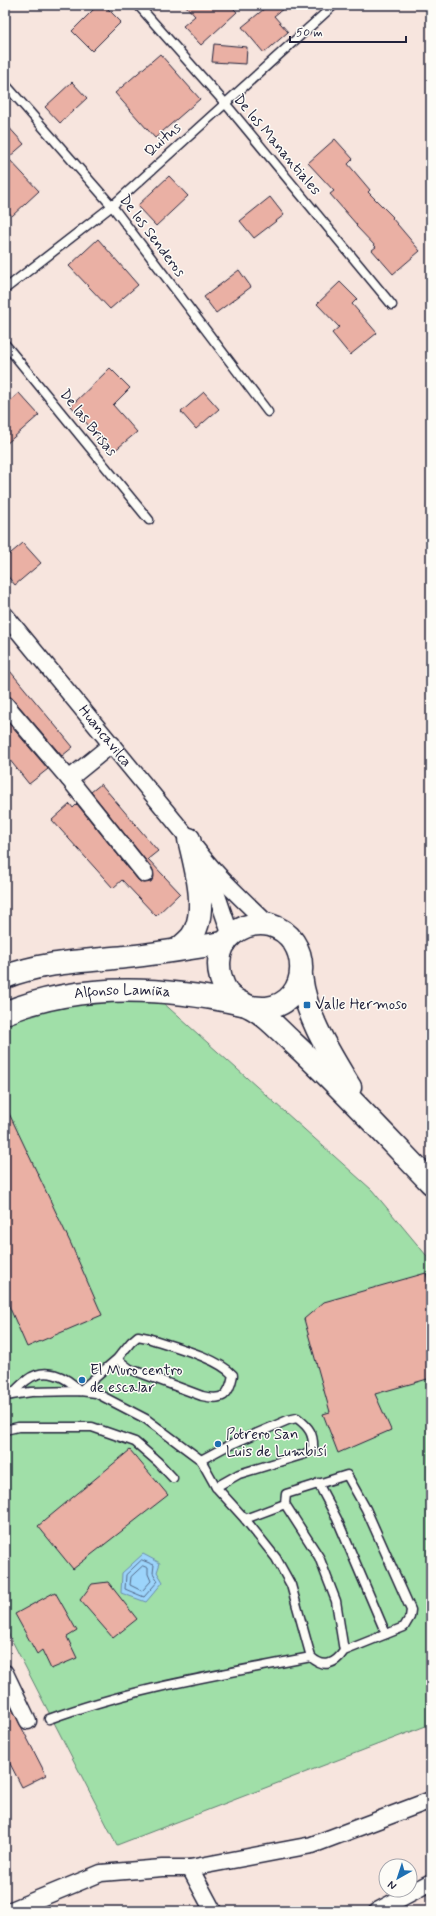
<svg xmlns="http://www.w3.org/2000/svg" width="436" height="1916" viewBox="0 0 436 1916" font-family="Mynerve,sans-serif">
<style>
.green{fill:#a0dfa8;stroke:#618072}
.water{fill:#9cd4fb;stroke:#6b8dae}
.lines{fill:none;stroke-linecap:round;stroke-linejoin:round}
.shore{stroke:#536988;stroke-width:1}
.building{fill:#eab0a4;stroke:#22223b}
.lane-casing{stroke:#22223b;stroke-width:11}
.street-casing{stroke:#22223b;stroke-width:19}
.secondary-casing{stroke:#22223b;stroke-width:25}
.lane{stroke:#fdfcf7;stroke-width:8}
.street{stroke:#fdfcf7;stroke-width:16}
.secondary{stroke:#fdfcf7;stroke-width:22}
.poi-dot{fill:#1f6fb2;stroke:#fdfcf7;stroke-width:1.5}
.labels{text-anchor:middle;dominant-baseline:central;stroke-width:3;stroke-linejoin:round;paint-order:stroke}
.street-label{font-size:15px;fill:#22223b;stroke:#fdfcf7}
.poi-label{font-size:15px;fill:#22223b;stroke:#fdfcf7;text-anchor:start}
</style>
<rect width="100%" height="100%" fill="#f7e5de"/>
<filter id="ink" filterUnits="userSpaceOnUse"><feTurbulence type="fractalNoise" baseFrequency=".025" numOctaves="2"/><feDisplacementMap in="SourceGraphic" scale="8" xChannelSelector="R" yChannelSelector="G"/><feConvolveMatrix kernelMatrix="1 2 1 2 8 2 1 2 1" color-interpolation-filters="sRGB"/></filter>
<g filter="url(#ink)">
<polygon class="green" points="160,1000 372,1190 431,1261 431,1724 117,1845 5,1627 5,1015 26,1004"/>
<polygon class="water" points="143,1554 160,1563 157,1572 163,1582 146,1602 121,1593 122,1573"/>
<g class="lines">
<g class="shore">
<polygon points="142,1560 154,1565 153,1573 158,1581 144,1597 125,1589 126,1575"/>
<polygon points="143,1566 148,1568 148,1574 151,1581 142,1591 130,1585 131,1577"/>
</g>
</g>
<g class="building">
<polygon points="98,5 104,5 121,22 92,51 72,31"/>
<polygon points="185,5 230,5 237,12 201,45 183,26 195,16"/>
<polygon points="269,5 288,5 274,16 288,32 264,53 242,27"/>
<polygon points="214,44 247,47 246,64 212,62"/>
<polygon points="160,54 200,99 155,138 115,93"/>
<polygon points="72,82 87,98 60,123 45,107"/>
<polygon points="5,123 24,144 8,158 39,191 12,216 5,208"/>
<polygon points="335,139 353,159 348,164 370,190 368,192 393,217 392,218 420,251 393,274 372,250 376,247 356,226 357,225 330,194 334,191 308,163"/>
<polygon points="169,176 188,196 156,226 137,206"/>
<polygon points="270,197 284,215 254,238 240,221"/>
<polygon points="98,239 138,285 110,309 69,266"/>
<polygon points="239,270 251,287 216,313 204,297"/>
<polygon points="340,282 357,299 352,304 377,333 350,355 332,333 339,327 317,304"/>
<polygon points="110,368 130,388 113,405 137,432 113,452 71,406"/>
<polygon points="204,392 219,409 196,429 181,412"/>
<polygon points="19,393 39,415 5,445 5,405"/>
<polygon points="23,543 41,563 15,585 5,573 5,558"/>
<polygon points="5,665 73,747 62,756 12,698 5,695"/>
<polygon points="5,719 48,769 29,784 5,754"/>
<polygon points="101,784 158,851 148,859 180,893 156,916 122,880 113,888 52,820 70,804 73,808 77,804 138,880 142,883 151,882 154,877 152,868 91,792"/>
<polygon points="5,1105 71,1244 102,1315 27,1347 5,1297"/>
<polygon points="426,1273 431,1290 431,1378 375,1394 391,1430 338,1453 323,1414 330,1412 304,1319 324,1302"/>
<polygon points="130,1450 168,1495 73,1569 38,1526"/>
<polygon points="108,1582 137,1619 113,1638 80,1600 92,1584"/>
<polygon points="55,1592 77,1631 67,1637 77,1658 51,1669 42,1650 37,1654 15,1614"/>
<polygon points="5,1695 46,1775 22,1787 5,1754"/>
</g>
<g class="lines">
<defs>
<g id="lane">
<polyline points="138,5 225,103 392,305"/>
<polyline points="5,84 112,206 268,412"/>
<polyline points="5,289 112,206 334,5"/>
<polyline points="5,344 149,520"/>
<path d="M 11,1395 C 16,1390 21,1384 27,1380 C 45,1366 66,1376 80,1391 L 117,1359 L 131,1342 L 138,1336 L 148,1338 C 171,1346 217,1357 233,1375 C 229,1396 223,1401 202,1396 L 130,1369 L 117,1359"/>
<path d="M 5,1396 L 31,1392 L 80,1391 L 96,1393 L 146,1419 L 201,1460 L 216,1487 L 245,1519 L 276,1558 L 291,1585 L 311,1657 C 324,1669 335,1664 344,1651 L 336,1601 L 319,1557 L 285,1504 L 286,1494 L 347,1475 L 366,1509 L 411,1610 L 410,1617 L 404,1627 L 344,1651"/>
<polyline points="5,1430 18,1427 92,1427 135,1442 158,1462 173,1478"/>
<path d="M 201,1460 L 227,1446 L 288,1420 L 297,1418 C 309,1427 314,1434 313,1449 L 305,1454 L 239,1474 L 216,1487"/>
<polyline points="318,1483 337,1519 386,1634"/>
<polyline points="245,1519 285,1504"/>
<path d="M 49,1719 C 133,1688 223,1674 311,1657"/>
</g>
<g id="street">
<path id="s1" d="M 5,615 L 189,839 C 212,872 241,898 270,926"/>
<polyline points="5,704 69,779 112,744"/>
<polyline points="69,779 145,874"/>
<polyline points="208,869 231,936"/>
<polyline points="5,1673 28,1721"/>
<polyline points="190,1868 213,1911"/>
<polyline points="9,1911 101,1873 162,1868 190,1868 312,1845 431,1800"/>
<polyline points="377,1911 431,1882"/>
</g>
<g id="secondary">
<path d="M 178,949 C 183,945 188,941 192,936 C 209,911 195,866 189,839"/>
<path d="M 301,976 C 306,1017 329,1052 350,1087"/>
<path d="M 5,977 C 43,962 85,961 125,957 C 159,954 192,947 225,943"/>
<path d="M 252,1007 C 257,1008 262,1008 267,1008 C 312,1002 312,937 270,925 C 256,922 243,926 233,934 C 215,948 216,974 227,992 C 233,1001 243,1003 252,1008 C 266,1015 279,1030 291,1041 C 340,1086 385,1135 431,1183"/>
<path id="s2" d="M 5,1013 C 80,982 164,987 242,1004"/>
</g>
</defs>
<use href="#lane" class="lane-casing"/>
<use href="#street" class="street-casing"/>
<use href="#secondary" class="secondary-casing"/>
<use href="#lane" class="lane"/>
<use href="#street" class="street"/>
<use href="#secondary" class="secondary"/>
</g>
</g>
<g class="poi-dot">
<rect x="303" y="1001" width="8" height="8" rx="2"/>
<circle cx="82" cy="1380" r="4"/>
<circle cx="218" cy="1444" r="4"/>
</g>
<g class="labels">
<g class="street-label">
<text transform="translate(163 140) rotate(-42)">Quitus</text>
<text transform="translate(277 145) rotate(50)">De los Manantiales</text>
<text transform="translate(152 236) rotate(53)">De los Senderos</text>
<text transform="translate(88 423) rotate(51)">De las Brisas</text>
<text stroke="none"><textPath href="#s1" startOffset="157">Huancavilca</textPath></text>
<text stroke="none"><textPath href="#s2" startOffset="120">Alfonso Lamiña</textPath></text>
</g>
<g class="poi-label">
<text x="315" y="1005">Valle Hermoso</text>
<text x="90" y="1371">El Muro centro<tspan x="90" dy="17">de escalar</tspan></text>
<text x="226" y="1435">Potrero San<tspan x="226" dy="17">Luis de Lumbisí</tspan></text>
</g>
</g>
<rect width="436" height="1916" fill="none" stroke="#fdfcf7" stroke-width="20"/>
<rect x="10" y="10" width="416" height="1896" fill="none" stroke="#22223b" stroke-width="1.5" filter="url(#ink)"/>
<g transform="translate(398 1878) rotate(219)"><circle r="19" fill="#fdfcf7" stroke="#a5a5ac"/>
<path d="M0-3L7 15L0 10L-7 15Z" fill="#1f6fb2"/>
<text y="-6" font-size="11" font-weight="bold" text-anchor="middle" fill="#22223b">N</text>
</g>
<path d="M290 36v6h116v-6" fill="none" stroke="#22223b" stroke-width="2"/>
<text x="296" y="36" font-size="12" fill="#22223b" stroke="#fdfcf7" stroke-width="3" paint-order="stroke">50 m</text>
</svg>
